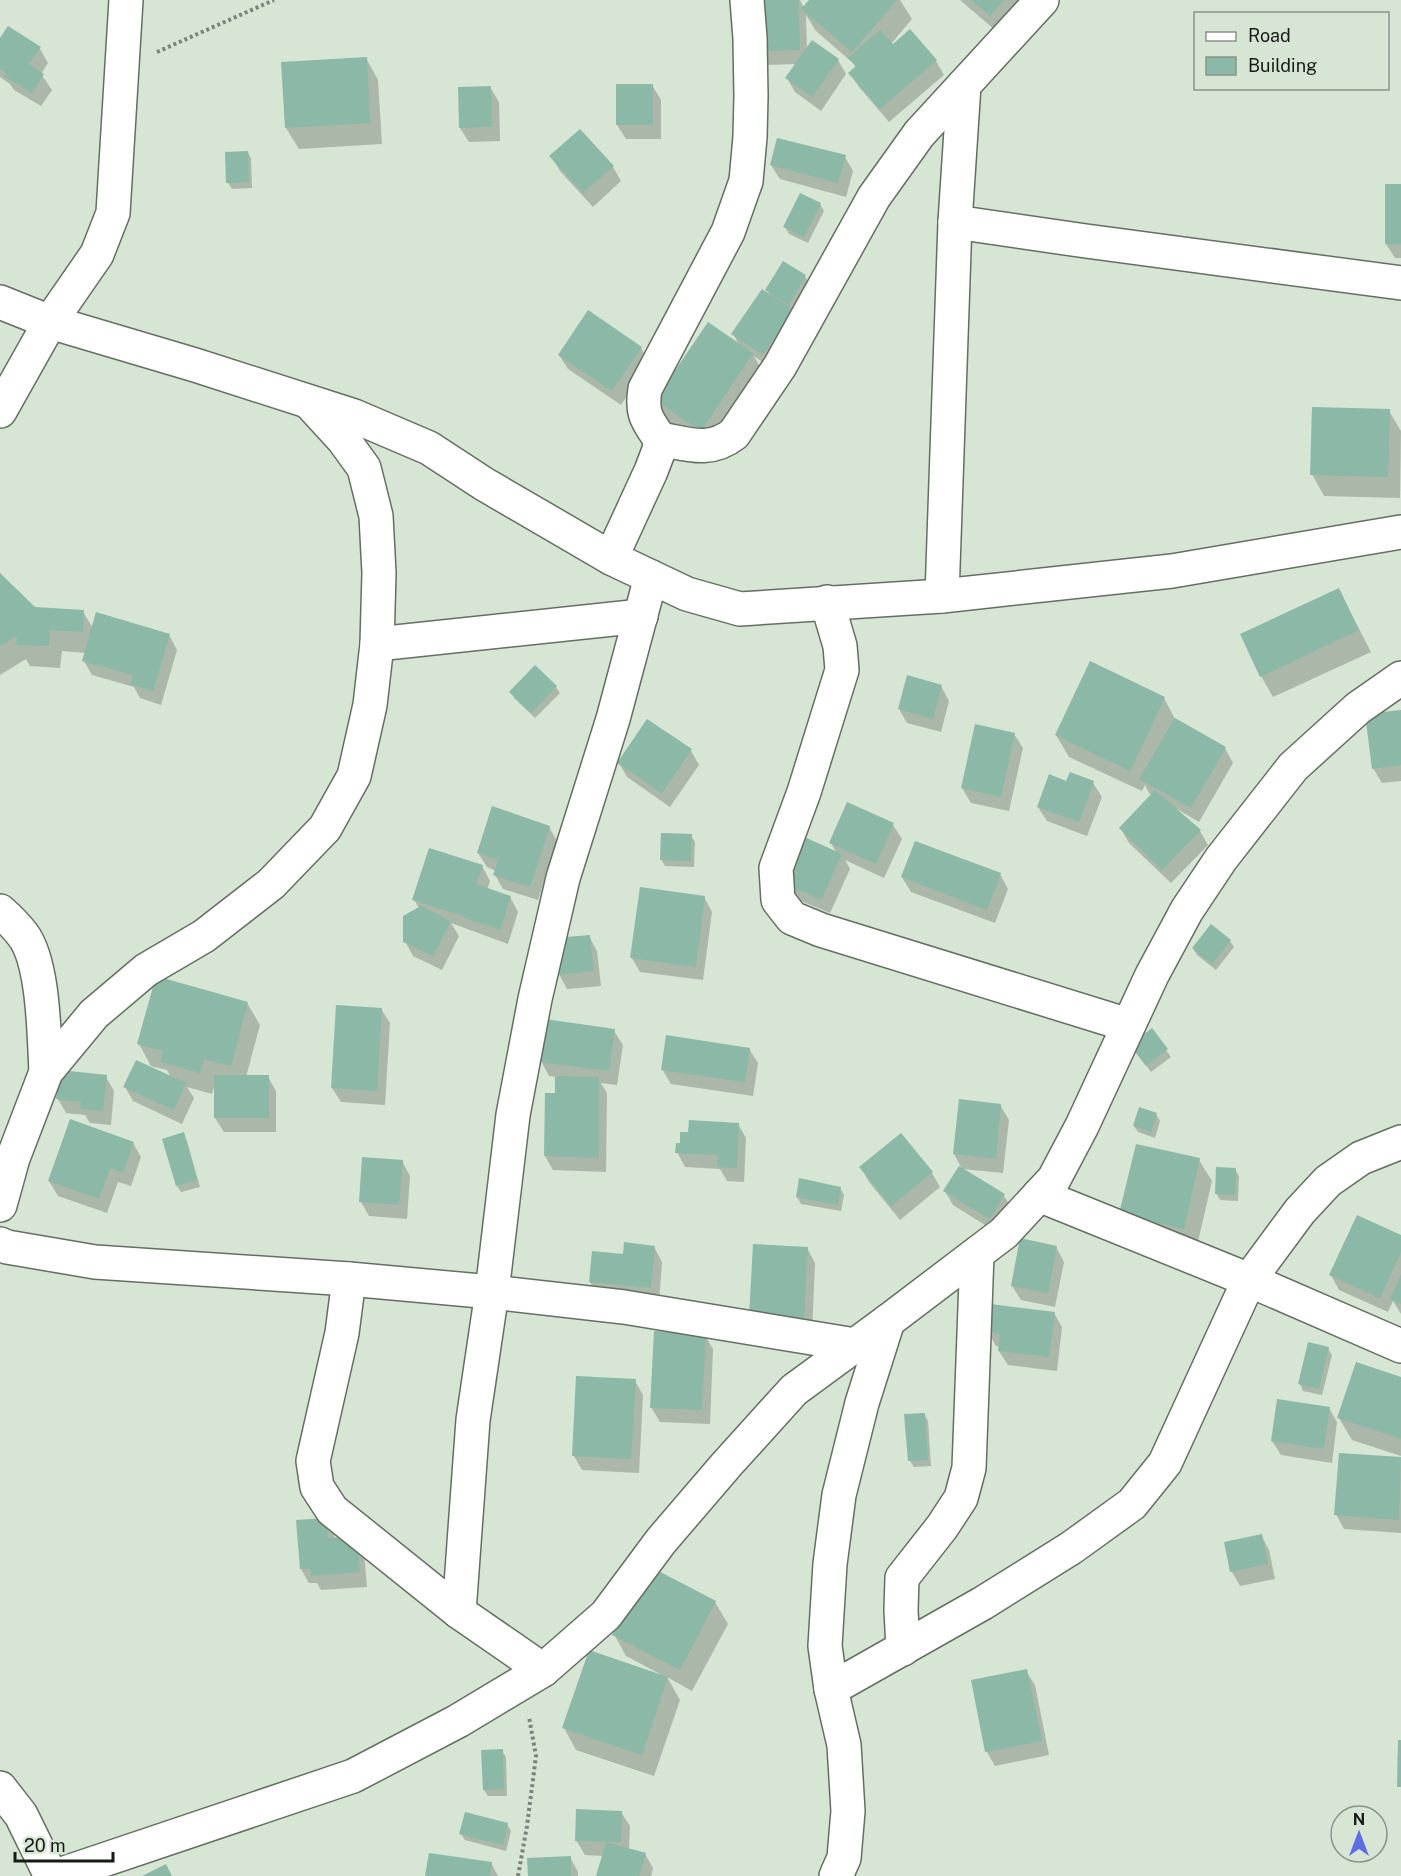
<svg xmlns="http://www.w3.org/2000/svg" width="1401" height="1876" viewBox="0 0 1401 1876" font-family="'Public Sans',sans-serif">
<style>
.shadow{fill:#0003}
.building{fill:#8cb8a7}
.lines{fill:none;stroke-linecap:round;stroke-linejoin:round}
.minor-casing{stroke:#637061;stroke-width:36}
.path{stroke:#7a8579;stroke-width:4;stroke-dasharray:3 3;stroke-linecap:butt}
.minor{stroke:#fff;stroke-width:33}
</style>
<rect width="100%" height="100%" fill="#d6e5d4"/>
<g class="shadow">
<polygon points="757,0 800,0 804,8 811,0 900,0 912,19 891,44 936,61 944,75 889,122 859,87 850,73 856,68 853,63 816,31 806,15 807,49 838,60 846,74 821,111 795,92 787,78 796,64 766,65"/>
<polygon points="960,0 1035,0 1003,37"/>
<polygon points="9,28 40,49 48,63 41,74 52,90 41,106 14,90 10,84 0,77 0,41"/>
<polygon points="366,58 378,80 382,144 299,149 286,128"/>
<polygon points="652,85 661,100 661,139 626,139 617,125"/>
<polygon points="490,87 499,102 500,141 469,142 460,128"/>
<polygon points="580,131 613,167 621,181 593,207 560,171 551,156"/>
<polygon points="248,152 251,159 252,188 232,189 228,183"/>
<polygon points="845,157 853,171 846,197 780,179 771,165"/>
<polygon points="1401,186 1401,258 1395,258 1386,244"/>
<polygon points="820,204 824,211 808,243 789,234 785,227"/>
<polygon points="784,263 805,276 809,283 771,368 754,356 765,376 713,452 669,422 656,400 740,346 733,334 771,297 767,290"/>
<polygon points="641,348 649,363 621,405 568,369 559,355"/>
<polygon points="1389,411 1401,431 1400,498 1324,496 1312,474"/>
<polygon points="0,575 35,609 83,612 93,628 169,635 177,650 161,705 140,698 134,687 92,675 84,661 86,653 62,651 60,668 30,666 26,659 0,675"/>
<polygon points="1339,590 1371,652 1273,697 1261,676"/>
<polygon points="941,686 949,701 941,732 907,723 899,709"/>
<polygon points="556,687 560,693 535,718 515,699 511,692"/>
<polygon points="1164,698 1176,721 1225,748 1233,763 1199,822 1177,809 1176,810 1200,831 1208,845 1171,883 1129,843 1121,829 1152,795 1149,793 1145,785 1142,791 1069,757 1056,735"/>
<polygon points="1401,712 1401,781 1382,783 1373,768"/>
<polygon points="1014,734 1023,748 1009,811 971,803 962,788"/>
<polygon points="691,751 699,765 670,807 627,777 619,763"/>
<polygon points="1070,774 1093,783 1102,797 1087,836 1047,821 1038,807 1067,783"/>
<polygon points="893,825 902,839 884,878 845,860 850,869 830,913 789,896 781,881 836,852 831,843"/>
<polygon points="549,827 557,841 538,900 503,889 495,875 496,871 487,867 478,853"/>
<polygon points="691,836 695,842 694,867 665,866 661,859"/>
<polygon points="482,866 490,881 487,890 510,897 518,912 508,944 451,923 459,936 442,970 413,956 405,941 419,909 414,899"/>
<polygon points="1000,874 1008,889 995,923 911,892 902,877"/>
<polygon points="704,897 712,912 703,980 640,972 632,958"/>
<polygon points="589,936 597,951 601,986 567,989 559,974"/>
<polygon points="1230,941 1234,947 1216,970 1197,955 1193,948"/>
<polygon points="247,1003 260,1025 246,1077 268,1077 276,1091 276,1132 224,1132 215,1118 214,1087 212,1094 187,1087 194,1098 182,1124 133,1101 125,1087 171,1078 167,1070 151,1066 139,1044"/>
<polygon points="381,1009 390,1023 385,1105 341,1102 332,1088"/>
<polygon points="1151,1030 1171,1057 1151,1072 1132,1046"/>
<polygon points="614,1031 623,1045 617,1085 601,1083 607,1093 606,1172 553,1170 545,1156 556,1095 557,1077 549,1076 541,1061"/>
<polygon points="749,1049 758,1063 753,1096 671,1084 662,1069"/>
<polygon points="106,1077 114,1091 111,1125 90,1123 85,1115 66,1113 58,1099"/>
<polygon points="1000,1105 1009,1120 1003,1173 962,1169 954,1154"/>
<polygon points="1156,1114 1160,1121 1155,1138 1138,1132 1134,1126"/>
<polygon points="738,1124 746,1138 744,1182 727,1181 720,1169 685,1167 677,1152"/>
<polygon points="183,1134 187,1141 200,1187 181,1192 177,1186"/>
<polygon points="901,1135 932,1173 940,1187 900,1220 869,1182 861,1167"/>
<polygon points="133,1143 141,1157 131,1186 118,1182 107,1213 58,1196 49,1181"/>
<polygon points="1199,1160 1212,1181 1196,1250 1121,1214"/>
<polygon points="402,1161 410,1176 407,1219 369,1216 361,1202"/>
<polygon points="960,1168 1004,1196 1013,1210 998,1233 953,1205 945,1191"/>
<polygon points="1235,1169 1239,1176 1238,1201 1220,1200 1216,1193"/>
<polygon points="840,1188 844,1195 841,1211 801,1204 797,1197"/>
<polygon points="1401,1237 1401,1314 1393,1301 1388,1312 1339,1290 1331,1275"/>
<polygon points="654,1247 662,1262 659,1302 599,1297 590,1282 625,1256"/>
<polygon points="1056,1247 1064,1262 1055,1307 1021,1300 1012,1286"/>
<polygon points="807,1248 815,1263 812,1334 759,1331"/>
<polygon points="1054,1313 1062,1327 1057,1371 1008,1365 999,1351 1000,1347 996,1346 988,1332"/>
<polygon points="705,1335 713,1349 710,1424 660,1422 651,1407"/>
<polygon points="1328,1349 1332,1355 1322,1395 1303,1391 1300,1384"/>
<polygon points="1401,1378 1401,1456 1352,1440 1339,1418"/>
<polygon points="635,1381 643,1395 639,1473 582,1470 574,1456"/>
<polygon points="1329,1408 1337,1422 1332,1463 1281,1455 1272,1441"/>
<polygon points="924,1414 928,1421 931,1466 914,1467 910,1461"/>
<polygon points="1340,1454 1401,1459 1401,1533 1344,1529 1336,1514"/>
<polygon points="326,1519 334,1534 335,1539 364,1552 367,1587 321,1590 317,1583 309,1583 301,1569"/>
<polygon points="1261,1535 1269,1550 1275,1579 1240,1586 1232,1572 1226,1543"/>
<polygon points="715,1602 728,1624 692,1691 667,1677 680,1700 654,1776 576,1750 564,1728 660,1674 626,1656 614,1634"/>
<polygon points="1026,1671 1035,1685 1049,1755 995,1766 987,1752 973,1682"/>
<polygon points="502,1751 506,1757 507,1796 488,1796 484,1790"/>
<polygon points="621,1812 630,1826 629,1850 645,1854 653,1868 651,1876 598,1876 603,1856 585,1855 576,1840"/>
<polygon points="507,1824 511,1831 506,1851 465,1840 461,1834"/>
<polygon points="570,1857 578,1872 578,1876 530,1876"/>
<polygon points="491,1863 498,1876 427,1876"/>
</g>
<g class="building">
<polygon points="755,0 799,0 800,50 757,51"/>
<polygon points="809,0 897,0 852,52 801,9"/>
<polygon points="971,0 1004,0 990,16"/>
<polygon points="8,26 41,47 29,64 44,74 32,93 4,76 6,73 0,69 0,38"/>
<polygon points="910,29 937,60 880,109 848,73 856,66 848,58 880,30 893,44"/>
<polygon points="812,40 839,59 812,97 785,78"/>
<polygon points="367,57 370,123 285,128 281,62"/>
<rect x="616" y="84" width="37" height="41"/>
<polygon points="491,86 492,127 459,128 458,87"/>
<polygon points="580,129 614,166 583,193 549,156"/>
<polygon points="777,138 846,155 838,183 770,165"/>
<polygon points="248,151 249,182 226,183 225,152"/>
<rect x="1385" y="184" width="16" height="60"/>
<polygon points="800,193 821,203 804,237 783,227"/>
<polygon points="783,261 806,275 789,305 765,290"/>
<polygon points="762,289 793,309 763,355 731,334"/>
<polygon points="588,310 642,347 612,391 558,355"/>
<polygon points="708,322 753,353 701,431 655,400"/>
<polygon points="1312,407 1390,409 1388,477 1310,475"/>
<polygon points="0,573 35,607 84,610 83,632 50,630 49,646 16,645 17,636 0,646"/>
<polygon points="1339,588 1359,630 1260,677 1240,634"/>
<polygon points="96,612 170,634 153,691 130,684 133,675 82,661"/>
<polygon points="1090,661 1165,697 1130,771 1055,735"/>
<polygon points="535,665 557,686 531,713 509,692"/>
<polygon points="907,675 942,685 933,719 898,709"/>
<polygon points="1401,710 1401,765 1372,769 1365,714"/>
<polygon points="1175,718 1226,747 1191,808 1139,779"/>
<polygon points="647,719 692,749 662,793 617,763"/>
<polygon points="975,724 1015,733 1001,797 961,788"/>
<polygon points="1070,772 1094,781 1079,822 1037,807 1049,774 1066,781"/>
<polygon points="1155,790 1201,830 1162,870 1119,828"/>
<polygon points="847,802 894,823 876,864 829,843"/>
<polygon points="492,806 550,826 530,887 493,875 498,860 477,853"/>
<polygon points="661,833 692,834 691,861 660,860"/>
<polygon points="800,835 842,854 821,900 779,881"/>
<polygon points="915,841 1001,873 987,910 901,877"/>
<polygon points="429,848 483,865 476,884 511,896 500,930 464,918 464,916 412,900"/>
<polygon points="640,887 705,896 696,967 630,958"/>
<polygon points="421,906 451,921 433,956 403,942 403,916"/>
<polygon points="1211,924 1231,940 1212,964 1192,948"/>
<polygon points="590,935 594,971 558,975 554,938"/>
<polygon points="156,976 248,1002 231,1066 204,1059 200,1073 160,1062 163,1051 137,1044"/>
<polygon points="336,1005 382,1008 377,1091 331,1088"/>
<polygon points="545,1019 615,1029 609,1071 539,1062"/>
<polygon points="1152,1028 1168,1049 1146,1066 1130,1045"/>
<polygon points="666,1035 750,1048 745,1082 661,1070"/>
<polygon points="136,1060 186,1083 174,1110 123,1087"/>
<polygon points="60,1070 107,1075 103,1111 80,1109 81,1102 56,1099"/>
<rect x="214" y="1075" width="55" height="43"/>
<polygon points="555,1076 599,1077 599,1158 544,1156 545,1093 555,1093"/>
<polygon points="959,1099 1001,1104 996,1159 953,1154"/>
<polygon points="1139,1107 1157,1113 1151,1132 1133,1126"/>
<polygon points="70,1119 134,1142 123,1173 110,1168 99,1199 48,1181"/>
<polygon points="689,1120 739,1123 737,1168 717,1167 718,1155 675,1153 676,1143 680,1143 680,1132 688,1132"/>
<polygon points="184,1132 197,1180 176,1186 162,1139"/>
<polygon points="901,1133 933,1172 891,1206 859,1167"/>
<polygon points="1136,1144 1200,1158 1184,1229 1119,1214"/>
<polygon points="362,1157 403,1160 399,1205 359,1202"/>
<polygon points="959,1166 1005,1194 990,1219 943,1191"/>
<polygon points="1216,1167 1236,1168 1235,1195 1215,1194"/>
<polygon points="799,1178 841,1187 838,1205 796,1197"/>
<polygon points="1357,1215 1401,1235 1401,1252 1380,1298 1329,1275"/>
<polygon points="1020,1238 1057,1246 1048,1293 1011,1286"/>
<polygon points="624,1242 655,1246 651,1288 589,1282 592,1251 623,1254"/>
<polygon points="753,1244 808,1247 804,1320 749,1317"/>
<polygon points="1401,1274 1401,1304 1390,1299"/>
<polygon points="990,1304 1055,1312 1049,1357 998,1351 1000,1334 987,1332"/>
<polygon points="654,1331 706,1333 702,1410 650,1408"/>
<polygon points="1308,1342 1329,1347 1319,1389 1298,1384"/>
<polygon points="1356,1362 1401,1377 1401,1439 1337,1418"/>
<polygon points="576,1376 636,1379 631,1459 572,1456"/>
<polygon points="1277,1399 1330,1407 1324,1449 1271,1441"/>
<polygon points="925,1413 928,1460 908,1461 904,1414"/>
<polygon points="1339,1453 1401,1457 1399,1520 1334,1515"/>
<polygon points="327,1518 328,1538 357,1536 360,1572 311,1576 310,1569 300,1569 296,1520"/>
<polygon points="1262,1534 1268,1564 1230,1572 1224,1542"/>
<polygon points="649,1566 716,1601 680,1670 612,1635"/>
<polygon points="589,1650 668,1677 642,1755 562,1728"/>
<polygon points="1027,1669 1042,1741 985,1752 971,1680"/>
<polygon points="1398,1740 1401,1740 1401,1787 1397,1787"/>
<polygon points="503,1749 504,1789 483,1790 481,1750"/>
<polygon points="576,1809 622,1811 621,1842 575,1841"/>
<polygon points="465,1812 508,1823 503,1845 459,1834"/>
<polygon points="606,1842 646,1853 639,1876 596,1876"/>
<polygon points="429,1853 492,1862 490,1876 425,1876"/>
<polygon points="571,1856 571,1876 528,1876 527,1858"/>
<polygon points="166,1864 172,1876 142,1876"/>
</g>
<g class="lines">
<defs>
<g id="minor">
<polyline points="955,222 1086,241 1401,283"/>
<polyline points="0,302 50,322 195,365 354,416 429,448 484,484 611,558 687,594 740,609 942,596 1172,571 1401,532"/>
<polyline points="0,411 50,322 97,254 113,213 126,0"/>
<path d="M 660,439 C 688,444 710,453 734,434 L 780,366 L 874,197 L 919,134 L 1042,0"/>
<path d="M 611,558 L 651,471 L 659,450 L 660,439 C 647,420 641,414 645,389 L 728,232 L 746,181 L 750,137 L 751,96 L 750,38 L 747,0"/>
<polyline points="942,596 955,222 964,85"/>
<polyline points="827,602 840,646 842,670 804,792 776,868 778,900 792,918 821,930 1128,1025"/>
<polyline points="377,644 641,616"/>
<path d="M 0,911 C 8,918 16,926 23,935 C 44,963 44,1036 46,1072"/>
<polyline points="1039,1195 1249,1280 1401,1346"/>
<polyline points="0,1205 13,1158 46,1072 94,1014 146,970 204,936 271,884 325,828 354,776 370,705 377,644 379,573 376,516 364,468 343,439 309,402"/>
<polyline points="0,1244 7,1247 95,1262 349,1279 492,1292 624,1307 855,1345"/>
<polyline points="349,1279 342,1333 313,1461 317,1487 332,1510 459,1612 543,1670"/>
<polyline points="459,1612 473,1420 492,1292 513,1115 535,999 563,878 613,719 651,577"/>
<polyline points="903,1649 901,1610 902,1578 942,1527 961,1498 969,1468 977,1254"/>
<polyline points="831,1689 983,1603 1071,1548 1132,1504 1165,1463 1249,1280 1300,1211 1328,1181 1361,1158 1401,1142"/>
<polyline points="0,1788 21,1815 51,1876"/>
<polyline points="56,1876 353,1776 458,1721 543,1670 606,1615 661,1541 727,1464 794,1390 888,1321 1004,1233 1054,1179 1082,1126 1152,975 1187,910 1221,859 1293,767 1358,708 1401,678"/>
<polyline points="836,1876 844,1858 848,1811 844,1745 831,1689 825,1646 830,1564 839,1495 862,1403 888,1321"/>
</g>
</defs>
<use href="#minor" class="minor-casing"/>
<g class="path">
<polyline points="157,52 274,0"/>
<polyline points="518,1876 527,1826 536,1756 529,1717"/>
</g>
<use href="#minor" class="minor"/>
</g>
<rect x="1194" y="12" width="195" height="78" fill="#d6e5d4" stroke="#899488" stroke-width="1.5"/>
<rect x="1206" y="32" width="30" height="9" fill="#ffffff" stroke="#899488" stroke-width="1.5"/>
<text x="1248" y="42" font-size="18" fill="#161b15">Road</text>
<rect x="1206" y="57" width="30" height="18" fill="#8cb8a7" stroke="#899488" stroke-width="1.5"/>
<text x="1248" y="72" font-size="18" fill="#161b15">Building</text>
<g transform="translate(1359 1834)"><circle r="28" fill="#d6e5d4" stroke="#899488" stroke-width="1.5"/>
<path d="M0-4.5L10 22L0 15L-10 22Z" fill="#5d6ee5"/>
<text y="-9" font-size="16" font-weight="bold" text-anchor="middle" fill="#161b15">N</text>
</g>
<path d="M15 1852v9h98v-9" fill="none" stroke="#161b15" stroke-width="3"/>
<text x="24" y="1852" font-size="18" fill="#161b15" stroke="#d6e5d4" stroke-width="4.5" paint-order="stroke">20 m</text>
</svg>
